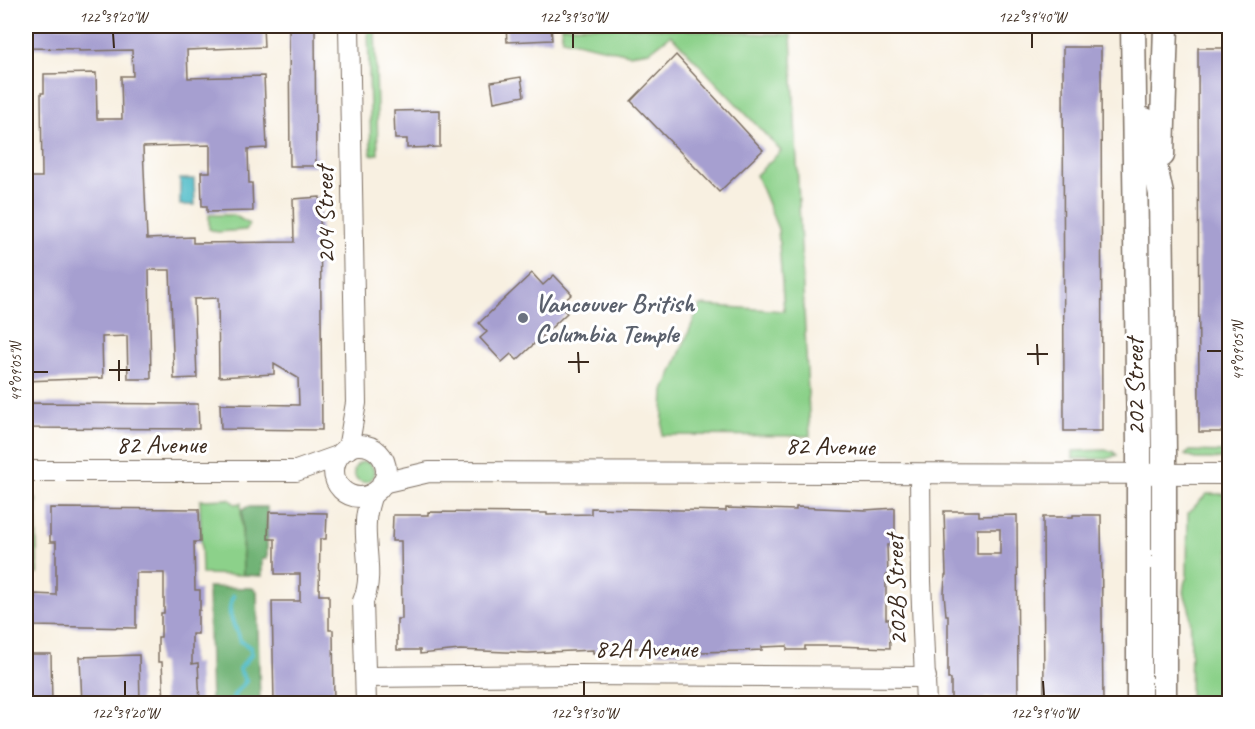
<svg xmlns="http://www.w3.org/2000/svg" width="1255" height="729" viewBox="0 0 1255 729" font-family="Caveat,sans-serif">
<style>
.green{fill:#8cd18a;stroke:#647e54;stroke-width:1.5}
.forest{fill:#71b376;stroke:#566e4a;stroke-width:1.5}
.water{fill:#4fbcc8;stroke:#457373;stroke-width:1.5}
.lines{fill:none;stroke-linecap:round;stroke-linejoin:round}
.stream{stroke:#4fbcc8;stroke-width:4.5}
.building{fill:#a69fd0;fill-rule:evenodd}
.minor-casing{stroke:#7d6f62;stroke-width:22}
.major-casing{stroke:#7d6f62;stroke-width:27}
.minor{stroke:#fff;stroke-width:20}
.major{stroke:#fff;stroke-width:24}
.ticks{fill:none;stroke:#3b2a1e;stroke-width:2}
.worship-dot{fill:#6b7280;stroke:#fff;stroke-width:2}
.labels{text-anchor:middle;dominant-baseline:central;stroke-width:6;stroke-linejoin:round;paint-order:stroke}
.street-label{font-size:26px;fill:#3b2a1e;stroke:#fff}
.worship-label{font-size:26px;font-weight:bold;fill:#5b616d;stroke:#fff;text-anchor:start}
.neatline{fill:none;stroke:#3b2a1e;stroke-width:2}
.ticks-label{font-size:15px;text-anchor:middle;fill:#3b2a1e}
</style>
<rect width="100%" height="100%" fill="#fff"/>
<filter id="ink" filterUnits="userSpaceOnUse"><feTurbulence type="fractalNoise" baseFrequency=".0167" numOctaves="2"/><feDisplacementMap in="SourceGraphic" scale="12" xChannelSelector="R" yChannelSelector="G"/><feConvolveMatrix kernelMatrix="1 2 1 2 8 2 1 2 1" color-interpolation-filters="sRGB"/></filter>
<filter id="wash" filterUnits="userSpaceOnUse"><feTurbulence type="fractalNoise" baseFrequency=".008" numOctaves="4" result="noise"/><feDisplacementMap in="SourceGraphic" scale="24" xChannelSelector="R" yChannelSelector="G"/><feGaussianBlur stdDeviation="1.35" result="paint"/><feColorMatrix in="noise" values="0 0 0 0 0 0 0 0 0 0 0 0 0 0 0 0 0 1.4 0 .05"/><feComposite in="paint" operator="in"/></filter>
<g filter="url(#wash)">
<rect width="100%" height="100%" fill="#f8f0e1"/>
<g class="green">
<polygon points="368,26 375,26 378,154 371,155"/>
<polygon points="562,26 620,26 791,35 810,436 662,435 664,391 700,305 784,311 778,229 756,175 781,151 671,35 650,51 629,54 562,39"/>
<polygon points="209,215 234,215 249,224 246,230 217,232 209,229"/>
<polygon points="1105,450 1112,451 1117,455 1107,459 1073,459 1073,451"/>
<polygon points="1190,451 1229,452 1229,459 1195,459 1185,455"/>
<circle cx="364" cy="472" r="10"/>
<path d="M 1207,494 L 1229,494 L 1229,703 L 1190,703 C 1190,674 1192,643 1190,613 C 1188,599 1179,591 1187,577 L 1188,513 Z"/>
<polygon points="28,495 36,498 37,574 27,572 32,560 32,515 26,507"/>
<polygon points="229,499 235,504 241,503 243,575 202,574 200,500"/>
</g>
<g class="forest">
<polygon points="247,507 267,507 267,559 262,559 262,576 243,575 242,510"/>
<polygon points="208,587 252,588 257,591 260,703 211,703"/>
</g>
<polygon class="water" points="180,179 194,179 195,205 180,205"/>
<g class="lines">
<path class="stream" d="M 232,704 L 234,695 L 246,681 L 239,669 L 252,654 L 250,647 L 240,641 C 235,620 225,620 233,596"/>
</g>
<g id="blocks">
<g class="building">
<polygon points="26,26 263,26 264,47 187,50 188,78 264,76 267,148 248,149 249,183 252,183 253,211 207,212 207,206 202,206 201,172 210,172 210,145 143,147 147,239 193,237 193,243 294,242 293,199 320,197 322,430 221,429 220,404 299,405 298,378 274,364 274,374 219,377 218,298 194,299 197,378 174,379 170,270 149,270 151,379 128,379 127,336 102,337 103,378 26,381 26,177 42,177 41,93 44,93 44,74 96,73 97,119 122,119 121,76 133,76 132,50 79,51 79,49 26,48"/>
<polygon points="289,26 315,26 316,166 290,166"/>
<polygon points="506,26 551,26 552,40 507,42"/>
<polygon points="1063,47 1101,47 1102,431 1064,431"/>
<polygon points="1198,48 1230,48 1230,432 1199,432"/>
<polygon points="676,55 763,150 719,192 631,101"/>
<polygon points="521,77 524,96 494,102 491,82"/>
<polygon points="440,110 440,147 407,148 407,139 395,139 394,111"/>
<polygon points="532,273 543,285 554,275 572,294 559,306 567,313 517,360 511,354 502,362 480,338 487,332 479,323"/>
<polygon points="26,403 198,404 199,429 26,428"/>
<polygon points="796,507 865,510 895,508 895,545 887,545 888,575 886,575 886,619 889,619 890,648 836,646 805,646 805,650 787,650 787,646 762,647 762,650 740,651 658,653 658,647 612,649 612,652 593,653 593,650 528,653 460,650 420,654 420,650 397,650 397,619 402,619 401,541 392,541 393,515 428,515 428,512 547,513 547,515 591,514 591,508 726,511 726,508 796,510"/>
<polygon points="50,508 199,509 200,542 194,542 195,590 200,590 200,610 198,610 198,634 192,634 192,664 198,663 200,704 164,704 162,662 158,662 158,637 161,637 161,613 164,613 164,573 136,573 136,628 34,626 35,594 56,595 56,542 50,542"/>
<path d="M 944,511 L 979,511 L 979,516 L 1017,515 L 1018,697 L 985,698 L 985,702 L 951,702 L 951,679 L 948,679 L 948,615 L 946,615 L 944,594 L 945,575 L 946,575 ZM 977,529 L 1000,529 L 1000,554 L 977,554 Z"/>
<polygon points="269,512 327,513 326,539 320,539 319,595 329,595 329,630 333,630 334,704 274,704 272,601 300,601 300,574 275,574 275,539 268,539"/>
<polygon points="1073,515 1101,515 1103,704 1073,704 1073,698 1044,698 1043,517 1073,517"/>
<polygon points="26,654 51,654 52,704 26,704"/>
<polygon points="139,655 140,704 82,704 80,657"/>
</g>
</g>
</g>
<g filter="url(#ink)">
<use href="#blocks" fill-opacity="0" stroke="#7d6f62" stroke-width="1.5"/>
<g class="lines">
<defs>
<g id="minor">
<circle cx="360" cy="471" r="26"/>
<polyline points="348,449 356,403 349,26"/>
<polyline points="26,471 296,471 338,456"/>
<polyline points="920,474 921,581 926,704"/>
<polyline points="382,483 429,472 1230,474"/>
<polyline points="366,677 576,675 926,677"/>
<path d="M 366,704 L 363,601 C 374,578 364,547 366,522 C 366,512 369,503 372,494"/>
</g>
<g id="major">
<polyline points="1133,26 1139,444 1139,704"/>
<polyline points="1145,120 1161,194 1164,452 1164,704"/>
<polyline points="1162,155 1166,26"/>
</g>
</defs>
<use href="#minor" class="minor-casing"/>
<use href="#major" class="major-casing"/>
<use href="#minor" class="minor"/>
<use href="#major" class="major"/>
</g>
</g>
<path class="ticks" d="M 113,33 L 114,48M 573,33 L 573,48M 1032,33 L 1032,48M 1037,344 L 1038,365M 1207,351 L 1222,351M 578,352 L 579,373M 1027,354 L 1048,354M 119,360 L 119,381M 568,362 L 589,362M 109,370 L 130,370M 33,372 L 48,372M 125,681 L 125,696M 584,681 L 584,696M 1043,681 L 1044,696"/>
<circle class="worship-dot" cx="523" cy="318" r="6"/>
<g class="labels">
<g class="street-label">
<text transform="translate(325 215) rotate(-91)">204 Street</text>
<text transform="translate(1135 387) rotate(-91)">202 Street</text>
<text x="161" y="444">82 Avenue</text>
<text transform="translate(830 446) rotate(1)">82 Avenue</text>
<text transform="translate(896 590) rotate(-92)">202B Street</text>
<text x="646" y="648">82A Avenue</text>
</g>
<g class="worship-label">
<text x="535" y="303">Vancouver British<tspan x="535" dy="30">Columbia Temple</tspan></text>
</g>
</g>
<rect width="1255" height="729" fill="none" stroke="#fff" stroke-width="66"/>
<rect x="33" y="33" width="1189" height="663" class="neatline"/>
<g class="ticks-label">
<text x="113" y="22">122°39'20"W</text>
<text x="573" y="22">122°39'30"W</text>
<text x="1032" y="22">122°39'40"W</text>
<text transform="translate(1238 351) rotate(-90)" y="5">49°09'05"N</text>
<text transform="translate(16 372) rotate(-90)" y="5">49°09'05"N</text>
<text x="125" y="718">122°39'20"W</text>
<text x="584" y="718">122°39'30"W</text>
<text x="1044" y="718">122°39'40"W</text>
</g>
</svg>
